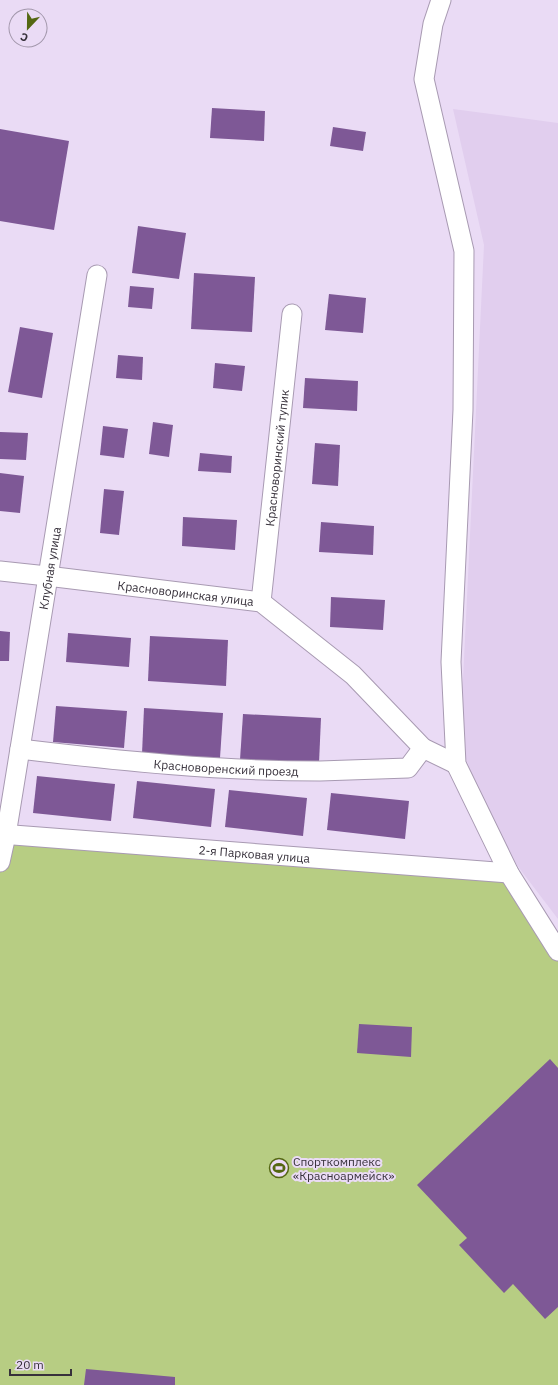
<svg xmlns="http://www.w3.org/2000/svg" width="558" height="1385" viewBox="0 0 558 1385" font-family="'IBM Plex Sans',sans-serif">
<style>
.built{fill:#e1ceee}
.green{fill:#b7cd83}
.building{fill:#7e5896}
.lines{fill:none;stroke-linecap:round;stroke-linejoin:round}
.street-casing{stroke:#a89ab2;stroke-width:21}
.street{stroke:#fff;stroke-width:19}
.labels{text-anchor:middle;dominant-baseline:central;stroke-width:4;stroke-linejoin:round;paint-order:stroke}
.street-label{font-size:12px;fill:#37313b;stroke:#eadbf5}
.poi-label{font-size:12px;fill:#37313b;stroke:#eadbf5;text-anchor:start}
</style>
<rect width="100%" height="100%" fill="#eadbf5"/>
<polygon class="built" points="453,109 558,123 558,919 493,834 460,742 484,245"/>
<polygon class="green" points="6,835 509,873 558,951 558,1385 0,1385 0,862"/>
<g class="building">
<polygon points="212,108 265,111 264,141 210,138"/>
<polygon points="333,127 366,132 363,151 330,146"/>
<polygon points="0,129 69,141 54,230 0,221"/>
<polygon points="138,226 186,233 179,279 132,273"/>
<polygon points="194,273 255,277 252,332 191,329"/>
<polygon points="130,286 154,288 152,309 128,307"/>
<polygon points="329,294 366,298 363,333 325,330"/>
<polygon points="20,327 53,333 42,398 8,392"/>
<polygon points="118,355 143,357 142,380 116,378"/>
<polygon points="215,363 245,366 242,391 213,388"/>
<polygon points="305,378 358,381 357,411 303,408"/>
<polygon points="153,422 173,425 169,457 149,454"/>
<polygon points="103,426 128,429 124,458 100,455"/>
<polygon points="0,432 28,433 26,460 0,459"/>
<polygon points="315,443 340,445 338,486 312,484"/>
<polygon points="200,453 232,456 231,473 198,471"/>
<polygon points="0,473 24,476 20,513 0,511"/>
<polygon points="104,489 124,491 119,535 100,533"/>
<polygon points="183,517 237,520 235,550 182,546"/>
<polygon points="321,522 374,526 373,555 319,552"/>
<polygon points="331,597 385,600 383,630 330,627"/>
<polygon points="0,631 10,632 9,661 0,661"/>
<polygon points="68,633 131,638 129,667 66,662"/>
<polygon points="150,636 228,640 226,686 148,681"/>
<polygon points="56,706 127,711 124,748 53,742"/>
<polygon points="144,708 223,713 220,758 142,754"/>
<polygon points="243,714 321,718 319,763 240,760"/>
<polygon points="37,776 115,784 111,821 33,813"/>
<polygon points="137,781 215,789 211,827 133,818"/>
<polygon points="229,790 307,798 303,836 225,827"/>
<polygon points="331,793 409,801 405,839 327,830"/>
<polygon points="359,1024 412,1027 411,1057 357,1053"/>
<polygon points="550,1059 558,1068 558,1307 545,1319 513,1284 504,1293 459,1245 467,1238 417,1185"/>
<polygon points="86,1369 175,1377 175,1385 84,1385"/>
</g>
<g class="lines">
<defs>
<g id="street">
<polyline points="441,0 433,24 424,79 464,251 463,410 451,662 456,764 509,873 558,951"/>
<path id="s1" d="M 0,571 L 47,576 L 261,602 L 353,675 L 423,748 L 456,764"/>
<path id="s2" d="M 261,602 L 292,314"/>
<path id="s3" d="M 20,749 C 119,761 219,771 320,771 C 349,770 378,769 408,768 L 423,748"/>
<path id="s4" d="M 0,834 L 509,873"/>
<path id="s5" d="M 0,862 L 6,835 L 97,275"/>
</g>
</defs>
<use href="#street" class="street-casing"/>
<use href="#street" class="street"/>
</g>
<defs>
<symbol id="stadium-ring" viewBox="-11 -11 22 22"><circle r="9.5" fill="#eadbf5" stroke="#546712" stroke-width="1.5"/><path d="M0-5a6.5 5 0 1 0 0 10a6.5 5 0 1 0 0-10ZM-3.5-1.8h7v3.6h-7Z" fill="#546712"/></symbol>
</defs>
<g fill-rule="evenodd">
<use href="#stadium-ring" x="268" y="1157" width="22" height="22"/>
</g>
<g class="labels">
<g class="street-label">
<text stroke="none"><textPath href="#s2" startOffset="145">Красноворинский тупик</textPath></text>
<text stroke="none"><textPath href="#s5" startOffset="298">Клубная улица</textPath></text>
<text stroke="none"><textPath href="#s1" startOffset="187">Красноворинская улица</textPath></text>
<text stroke="none"><textPath href="#s3" startOffset="207">Красноворенский проезд</textPath></text>
<text stroke="none"><textPath href="#s4" startOffset="255">2-я Парковая улица</textPath></text>
</g>
<g class="poi-label">
<text x="293" y="1161">Спорткомплекс<tspan x="293" dy="14">«Красноармейск»</tspan></text>
</g>
</g>
<g transform="translate(28 28) rotate(202)"><circle r="19" fill="#eadbf5" stroke="#a297ab"/>
<path d="M0-3L7 15L0 10L-7 15Z" fill="#546712"/>
<text y="-6" font-size="11" font-weight="bold" text-anchor="middle" fill="#37313b">С</text>
</g>
<path d="M10 1369v6h61v-6" fill="none" stroke="#37313b" stroke-width="2"/>
<text x="16" y="1369" font-size="12" fill="#37313b" stroke="#eadbf5" stroke-width="3" paint-order="stroke">20 m</text>
</svg>
